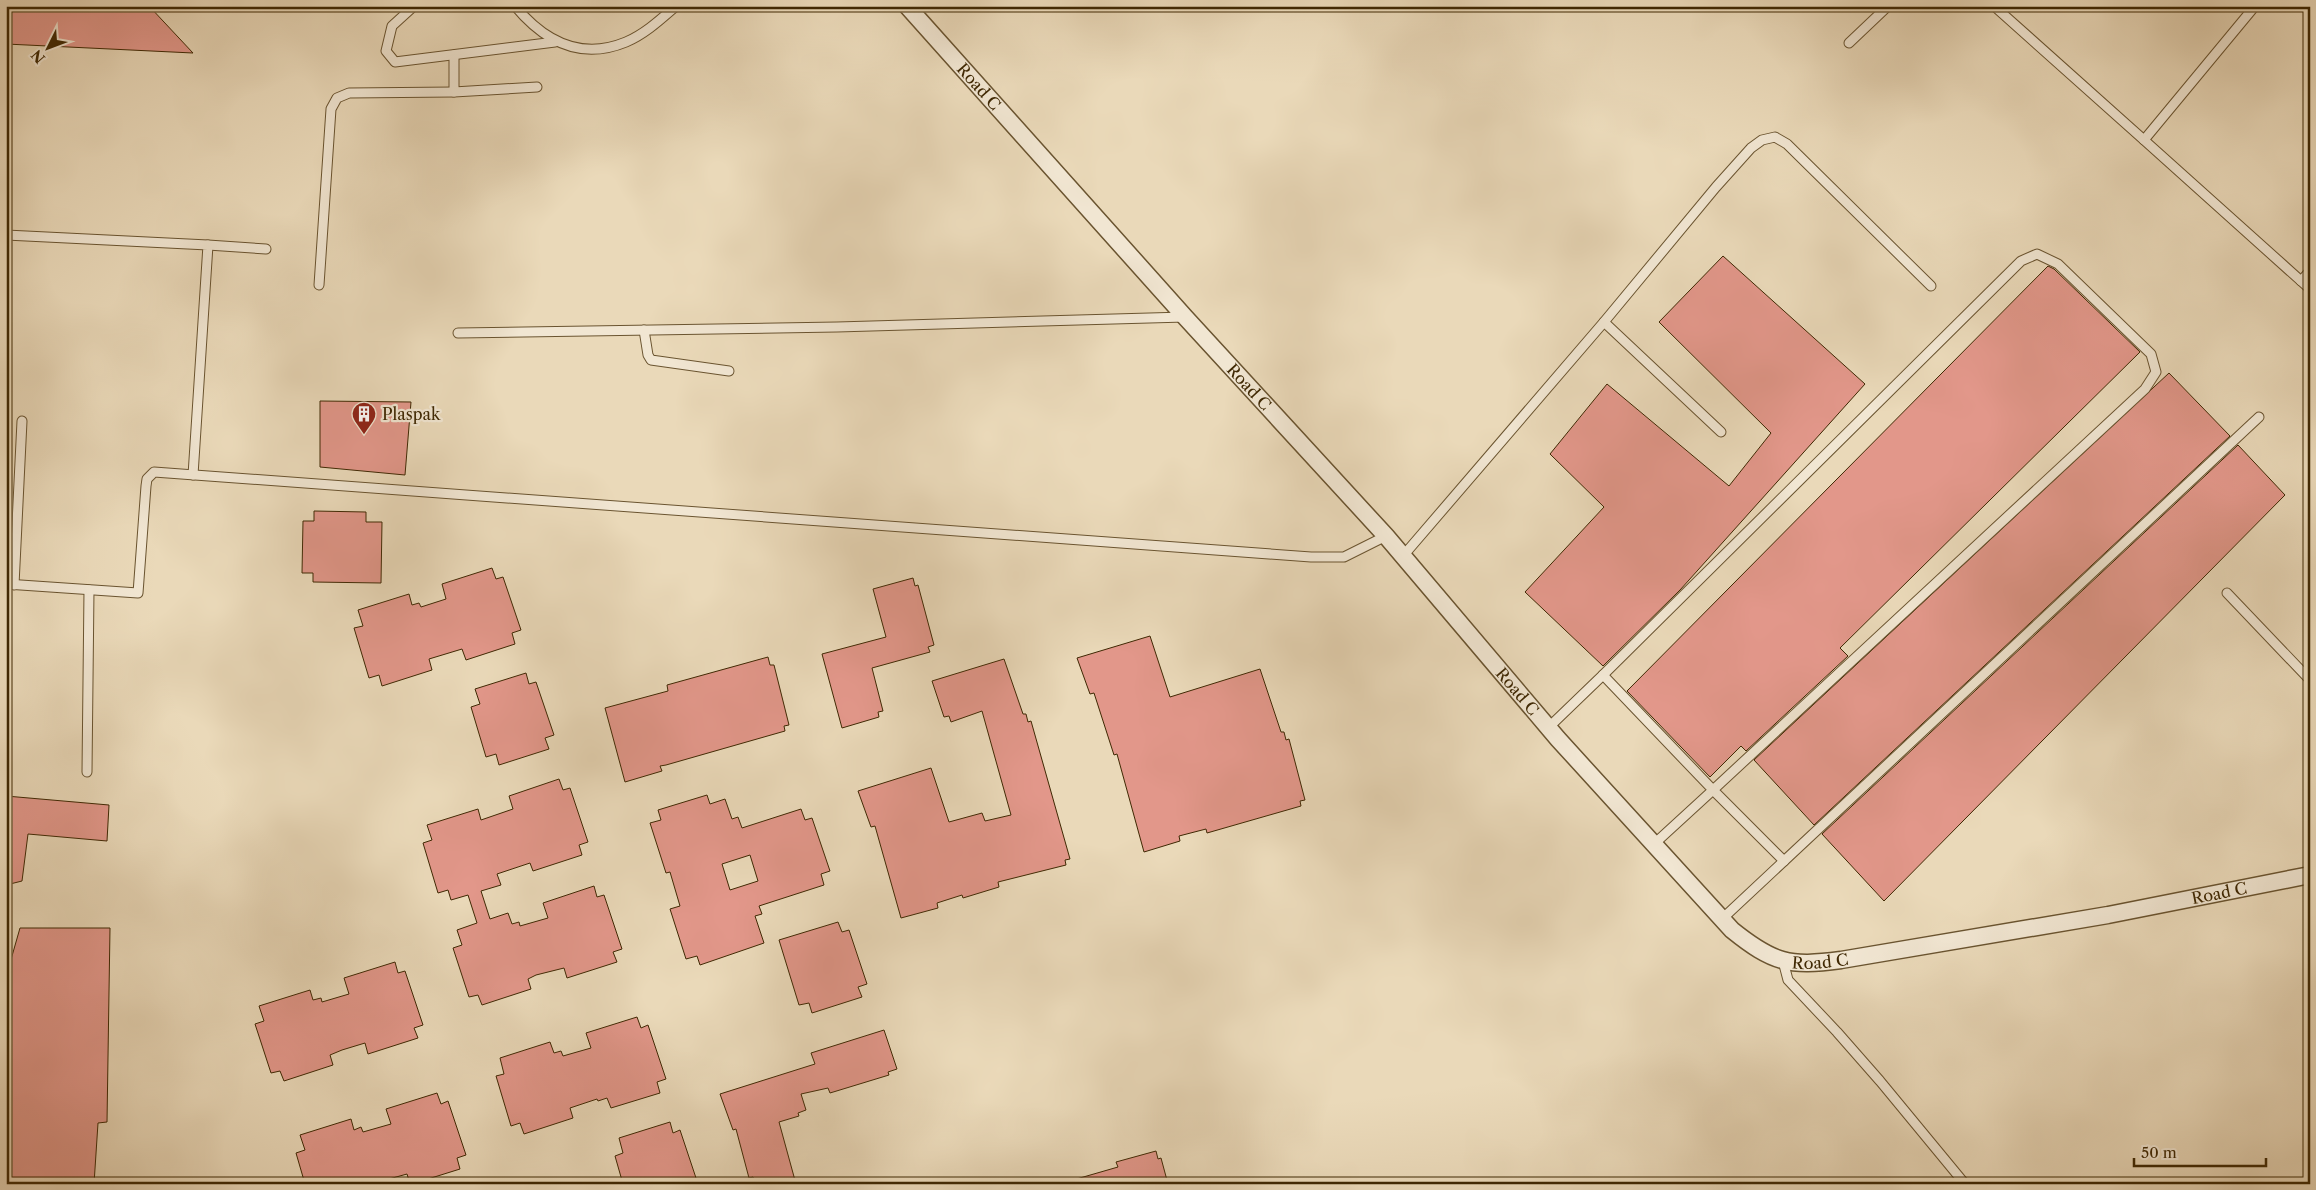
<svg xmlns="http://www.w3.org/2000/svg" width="2316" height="1190" viewBox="0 0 2316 1190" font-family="'Libre Caslon Text',serif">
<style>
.building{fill:#e2978a;stroke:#3f2803;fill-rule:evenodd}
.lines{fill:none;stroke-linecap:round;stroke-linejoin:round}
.service-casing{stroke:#6a5430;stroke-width:11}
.minor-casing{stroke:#6a5430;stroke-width:19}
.service{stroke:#f1e6d2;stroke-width:9}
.minor{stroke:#f1e6d2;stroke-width:16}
.labels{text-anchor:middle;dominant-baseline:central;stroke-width:4.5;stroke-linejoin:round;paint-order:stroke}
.street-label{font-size:16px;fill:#3f2803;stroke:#f1e6d2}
.poi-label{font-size:16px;fill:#3f2803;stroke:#f1e6d2;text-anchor:start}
</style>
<rect width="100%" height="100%" fill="#ead9b9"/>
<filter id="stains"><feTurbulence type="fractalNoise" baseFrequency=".004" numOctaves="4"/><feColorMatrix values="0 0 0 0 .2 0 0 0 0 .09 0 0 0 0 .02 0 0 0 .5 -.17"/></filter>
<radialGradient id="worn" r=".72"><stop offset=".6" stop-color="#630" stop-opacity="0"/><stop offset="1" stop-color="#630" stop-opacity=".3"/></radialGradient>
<g class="building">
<polygon points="6,6 149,6 193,53 6,44"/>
<polygon points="1723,256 1865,384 1680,590 1603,666 1525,592 1604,507 1550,454 1607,384 1729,486 1771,433 1659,322"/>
<polygon points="2048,266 2054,269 2140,352 1840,648 1848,656 1746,751 1741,746 1710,777 1627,691"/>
<polygon points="2169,373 2230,436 1814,825 1754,760"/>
<polygon points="320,401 411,402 405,475 320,467"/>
<polygon points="2238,445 2285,495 1884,901 1822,834"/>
<polygon points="314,511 366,512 366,522 382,522 381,583 313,582 313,573 302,573 303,521 314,521"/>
<polygon points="492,568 496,579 503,577 521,630 512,633 515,644 466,660 462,649 429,659 432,670 382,686 379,675 369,678 354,628 363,626 358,610 409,594 412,605 419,603 421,607 446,599 442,584"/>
<polygon points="913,578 915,586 918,585 934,645 928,647 930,652 872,668 883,711 878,712 879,717 842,728 822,654 886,637 873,589"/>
<polygon points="1150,636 1170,697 1260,669 1281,732 1284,732 1286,740 1289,739 1305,800 1300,801 1301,806 1207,833 1206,829 1179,836 1180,841 1144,852 1117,754 1114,755 1094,693 1090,694 1077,658"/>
<polygon points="768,657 770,665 774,665 789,725 784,726 785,731 666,765 660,766 662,771 625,782 605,708 668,691 667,685"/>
<polygon points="1004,659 1023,714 1026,714 1028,722 1031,721 1070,859 1065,860 1066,865 998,882 999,887 963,898 962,895 937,903 938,908 901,918 875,826 871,827 858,791 931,768 949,822 982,813 985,821 1011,815 982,711 951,722 949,716 944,717 932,681"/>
<polygon points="526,673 529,684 536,682 554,735 545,738 549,749 499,765 496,754 486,757 471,707 480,704 475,689"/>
<polygon points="559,779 563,790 570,788 588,842 579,845 582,855 533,871 530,863 497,874 501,885 481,891 490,919 508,913 512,924 519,922 520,926 548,918 543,903 594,886 597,897 604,895 622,949 613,952 617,962 567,978 564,968 536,975 528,979 531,989 482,1005 478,995 469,997 453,948 462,945 457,930 477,923 468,895 451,900 448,890 438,893 423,843 432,840 427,825 478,809 481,820 513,809 509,796"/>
<path d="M 707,795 L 710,804 L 725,799 L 732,819 L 738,817 L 742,828 L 801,809 L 805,820 L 812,818 L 830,871 L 821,874 L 824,885 L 759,906 L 762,914 L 755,916 L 764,943 L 700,965 L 697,956 L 686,959 L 670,909 L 680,906 L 670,872 L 666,873 L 650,823 L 661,820 L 658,810 ZM 750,855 L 758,881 L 730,890 L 722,864 Z"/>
<polygon points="6,796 109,805 107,841 28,834 22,881 6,885"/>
<polygon points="838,922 842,932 849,930 867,984 858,987 862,997 812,1013 809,1003 799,1005 779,940"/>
<polygon points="20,928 110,928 107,1122 98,1123 94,1184 6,1184 6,977"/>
<polygon points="395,962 398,973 405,971 423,1025 414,1028 418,1038 368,1054 365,1043 342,1050 330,1055 333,1065 284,1081 280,1071 271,1073 255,1024 264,1021 259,1006 310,990 313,1000 321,998 322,1002 349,994 344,978"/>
<polygon points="637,1017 641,1028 648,1025 666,1079 657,1082 660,1093 611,1108 607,1098 598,1101 597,1099 570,1108 573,1118 524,1134 520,1123 511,1126 496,1076 504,1074 500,1058 550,1042 554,1053 561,1051 563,1056 591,1048 586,1033"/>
<polygon points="884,1030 897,1069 888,1072 889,1075 830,1093 828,1088 801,1094 806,1110 798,1113 799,1116 779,1122 796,1184 755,1184 753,1177 749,1178 736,1129 733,1130 720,1094 815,1064 811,1053"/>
<polygon points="437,1093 441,1104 448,1101 466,1155 457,1158 460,1169 412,1184 410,1184 407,1174 371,1184 305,1184 296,1153 305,1150 300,1135 351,1119 354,1130 361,1127 363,1132 391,1124 386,1109"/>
<polygon points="670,1122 673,1133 680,1130 698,1184 623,1184 615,1156 623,1153 619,1138"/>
<polygon points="1156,1151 1158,1159 1161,1158 1168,1184 1074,1184 1073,1180 1118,1167 1116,1162"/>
</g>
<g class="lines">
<defs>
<g id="service">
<polyline points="414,6 392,26 386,51 395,62 555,42"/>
<path d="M 515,6 C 544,41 580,61 626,42 C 645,34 661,19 676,6"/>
<polyline points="1994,6 2144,140 2255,6"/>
<polyline points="1849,43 1888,6"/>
<polyline points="454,55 454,92 537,87"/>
<polyline points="2144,140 2310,289"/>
<polyline points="6,235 208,245 193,475"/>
<polyline points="208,245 266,249"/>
<polyline points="2301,281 2310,271"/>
<polyline points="319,285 331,109 337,98 349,93 454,92"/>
<polyline points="1604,322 1721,432"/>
<polyline points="644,330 648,355 651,360 729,371"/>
<polyline points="458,333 837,327 1185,317"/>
<polyline points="1403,556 1604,322 1716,187 1751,148 1762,140 1775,137 1787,144 1931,286"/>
<polyline points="6,584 138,593 146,486 147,479 154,472 1311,557 1344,557 1386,536"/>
<polyline points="14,585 22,421"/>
<polyline points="2227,593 2310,680"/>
<polyline points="1548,728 1603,675"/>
<polyline points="87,772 89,590"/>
<polyline points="1653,845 1713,790 1603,675 2021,261 2037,254 2058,264 2151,354 2156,372 2145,389 1713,790 1784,861"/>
<polyline points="1722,919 2259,417"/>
<polyline points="1783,961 1788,980 1837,1032 1880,1081 1965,1184"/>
</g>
<g id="minor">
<path id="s1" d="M 907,6 L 1185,317 L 1386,536 L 1558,739 L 1732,930 C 1773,963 1789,967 1841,960 L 2108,915 L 2310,875"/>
</g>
</defs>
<use href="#service" class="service-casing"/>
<use href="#minor" class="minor-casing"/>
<use href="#service" class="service"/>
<use href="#minor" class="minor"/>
</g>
<defs>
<symbol id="building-pin" viewBox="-11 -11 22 30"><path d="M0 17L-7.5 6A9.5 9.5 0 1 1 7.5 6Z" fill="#8f2418" stroke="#f1e6d2"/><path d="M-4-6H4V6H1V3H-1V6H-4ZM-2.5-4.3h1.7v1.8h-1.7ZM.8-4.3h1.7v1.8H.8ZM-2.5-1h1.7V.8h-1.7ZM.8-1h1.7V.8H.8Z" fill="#fff"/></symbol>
</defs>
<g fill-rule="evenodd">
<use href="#building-pin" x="350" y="400" width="28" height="38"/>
</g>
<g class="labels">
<g class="street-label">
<text stroke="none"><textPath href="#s1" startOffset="108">Road C</textPath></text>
<text stroke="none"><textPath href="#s1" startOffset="512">Road C</textPath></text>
<text stroke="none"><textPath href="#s1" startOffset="918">Road C</textPath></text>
<text stroke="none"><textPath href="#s1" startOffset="1741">Road C</textPath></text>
<text stroke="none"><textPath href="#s1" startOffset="1336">Road C</textPath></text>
</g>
<g class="poi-label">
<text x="382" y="414">Plaspak</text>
</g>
</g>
<rect width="2316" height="1190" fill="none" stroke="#ead9b9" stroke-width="25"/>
<rect x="8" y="8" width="2301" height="1175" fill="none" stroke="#3f2803" stroke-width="2.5"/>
<rect x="12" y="12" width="2291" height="1165" fill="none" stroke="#3f2803"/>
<g transform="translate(48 48) rotate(228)" stroke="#f1e6d2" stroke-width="4" paint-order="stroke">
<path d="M0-4L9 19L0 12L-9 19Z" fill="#3f2803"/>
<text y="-8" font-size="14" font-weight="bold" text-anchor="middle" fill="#3f2803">N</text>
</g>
<path d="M2134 1158v8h132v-8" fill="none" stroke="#3f2803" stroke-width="2.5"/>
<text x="2141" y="1158" font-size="15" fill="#3f2803" stroke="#f1e6d2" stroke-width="4" paint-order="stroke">50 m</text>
<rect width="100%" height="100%" filter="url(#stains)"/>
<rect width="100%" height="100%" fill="url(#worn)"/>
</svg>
